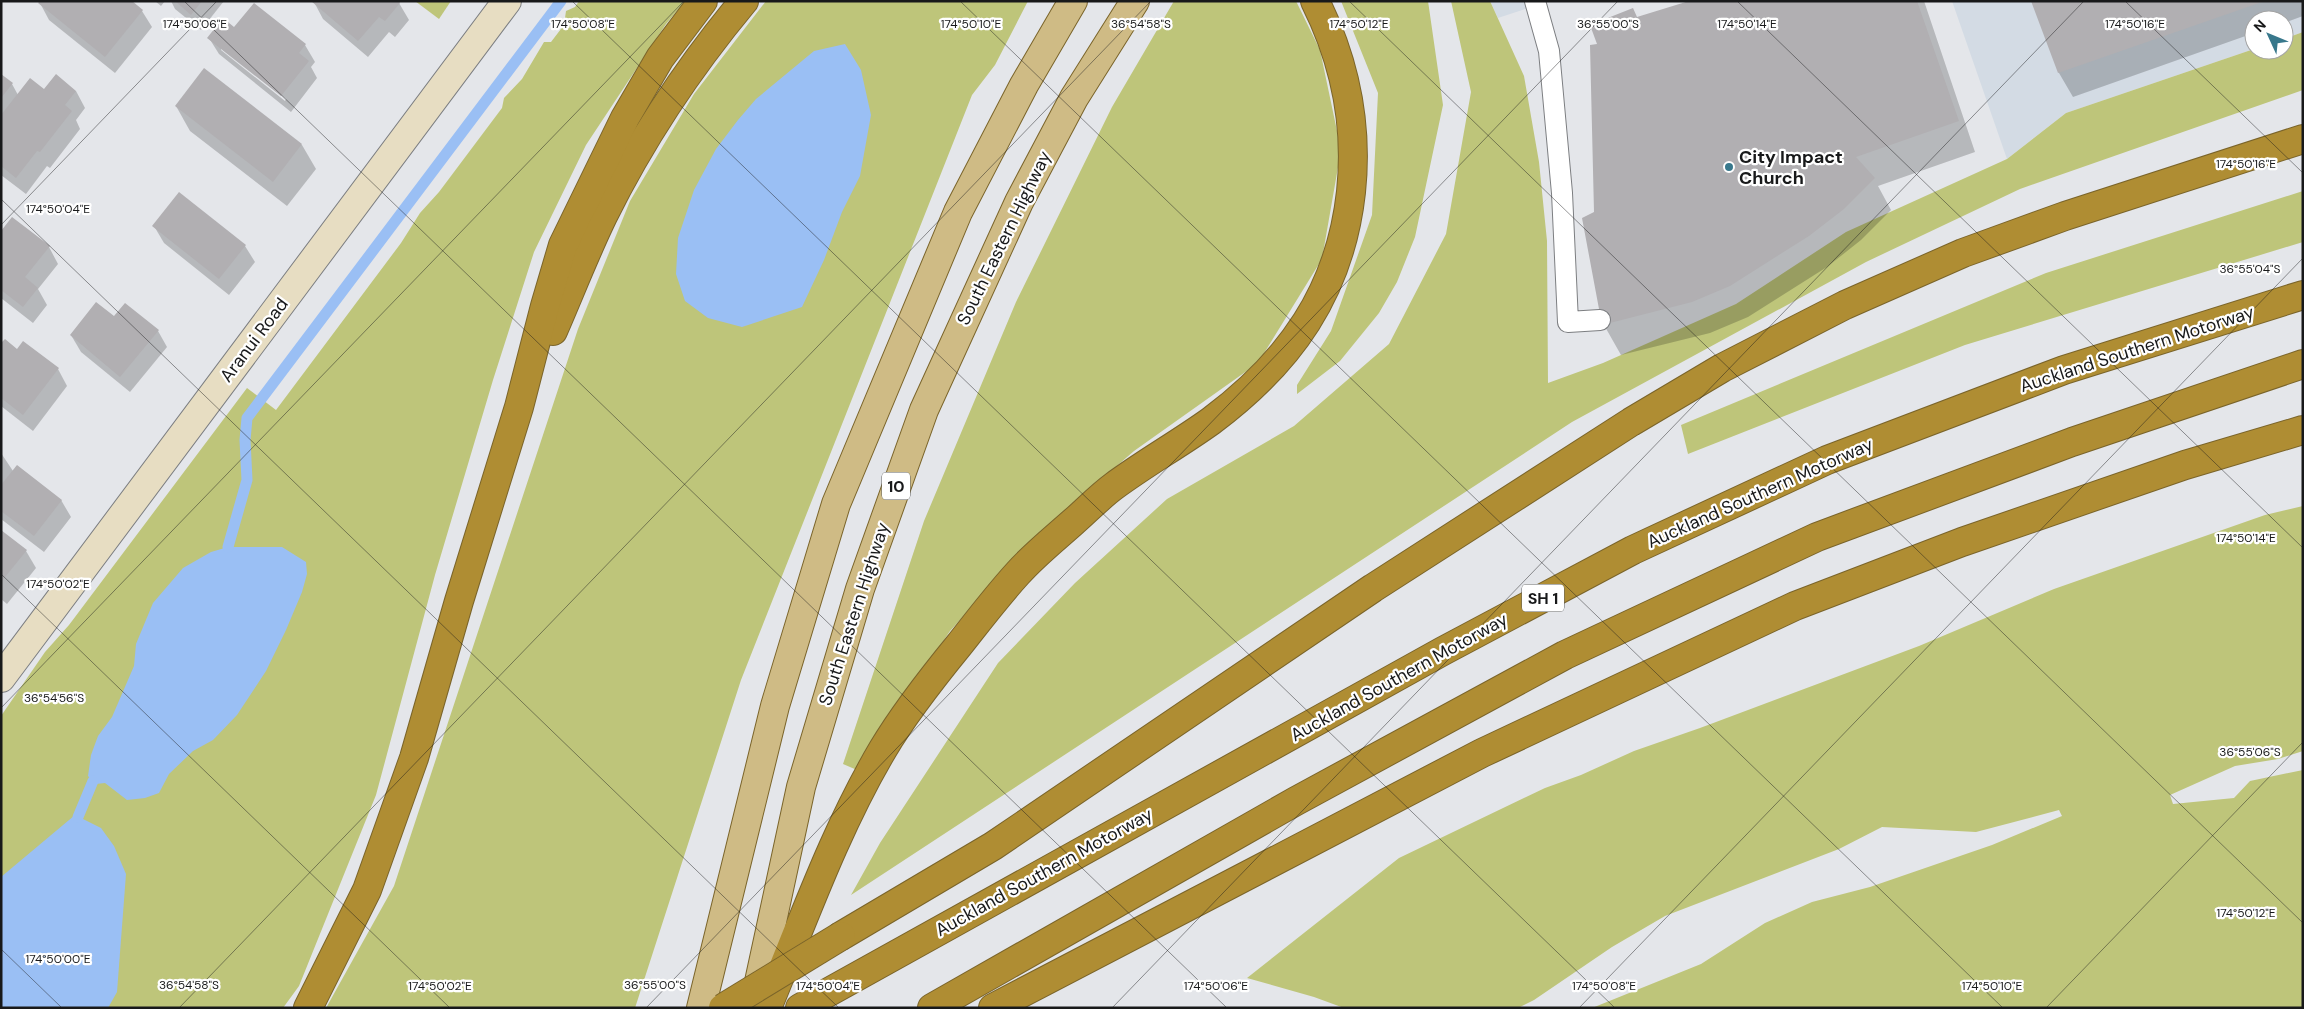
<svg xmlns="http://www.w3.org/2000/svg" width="2304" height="1009" viewBox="0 0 2304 1009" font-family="'DM Sans',sans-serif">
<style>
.built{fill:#d3dbe4}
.green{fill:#bec57a}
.water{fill:#9abff4}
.shadow{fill:#0003;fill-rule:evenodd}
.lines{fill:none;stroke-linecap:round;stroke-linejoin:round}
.stream{stroke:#9abff4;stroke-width:11}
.building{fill:#b1afb2}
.lane-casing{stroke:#7c7e81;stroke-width:22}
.secondary-casing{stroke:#7c7e81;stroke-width:30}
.primary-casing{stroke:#7a642a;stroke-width:30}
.highway-casing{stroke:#7a642a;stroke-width:30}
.lane{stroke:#fff;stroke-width:20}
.secondary{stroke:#e7ddc2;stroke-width:28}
.primary{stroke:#cfbb85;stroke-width:28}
.highway{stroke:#af8d33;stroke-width:28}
.highway-bridge-casing{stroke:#7a642a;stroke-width:30;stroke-linecap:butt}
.highway-bridge{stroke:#af8d33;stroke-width:28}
.ticks{fill:none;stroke:#18191a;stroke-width:1;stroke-opacity:0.45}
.poi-dot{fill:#38788c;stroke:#fff;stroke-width:2}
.labels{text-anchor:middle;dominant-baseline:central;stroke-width:4.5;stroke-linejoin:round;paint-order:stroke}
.shield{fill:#fff;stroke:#5d5e5f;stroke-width:1}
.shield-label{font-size:16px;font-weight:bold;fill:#18191a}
.poi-label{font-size:18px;font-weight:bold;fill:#18191a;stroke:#fff;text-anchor:start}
.street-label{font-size:18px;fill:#18191a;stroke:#fff}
.ticks-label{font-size:12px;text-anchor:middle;fill:#18191a;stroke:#fff;stroke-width:4.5;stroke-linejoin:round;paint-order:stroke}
</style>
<rect width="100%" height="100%" fill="#e4e6ea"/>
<g class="built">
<polygon points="1490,1 1550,1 1498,18"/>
<polygon points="1952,1 2303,1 2303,32 2284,39 2284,20 2254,20 2254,49 2066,113 2007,159"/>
</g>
<g class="green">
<polygon points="415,1 451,1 439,19"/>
<polygon points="579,1 685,1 666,24 586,145 534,252 493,380 435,575 376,795 299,986 283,1008 1,1008 1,716 45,652 69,625 247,388 276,410 401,243 420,213 439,192 502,108 504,98 522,79 544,42 551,42 564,25 566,11 575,7"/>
<polygon points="766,1 1028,1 995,65 972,95 741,680 635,1008 326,1008 394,886 578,329 630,201 694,94"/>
<polygon points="1174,1 1296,1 1320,50 1341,150 1322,259 1258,363 1134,451 1035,537 950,631 857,770 843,764 924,521 1016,302 1112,107"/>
<polygon points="1341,1 1428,1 1443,105 1415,237 1397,282 1379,313 1340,361 1297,394 1297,385 1331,331 1372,215 1378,93"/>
<polygon points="1451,1 1490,1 1524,76 1539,162 1547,241 1548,383 1603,363 1736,304 1846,232 2007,159 2066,113 2254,49 2284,50 2284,39 2303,32 2303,90 2020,189 1866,262 1572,422 851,895 880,843 998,663 1075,583 1167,499 1294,426 1389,344 1446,234 1471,92"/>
<polygon points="2303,191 2303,242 1965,345 1688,454 1681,425 2046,273"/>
<polygon points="2303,506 2303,751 2278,759 2235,766 2170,795 2173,804 2234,798 2250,781 2303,770 2303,1008 1592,1008 1701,964 1765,923 1812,902 1870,887 1992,845 2062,816 2059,810 1976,832 1882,827 1839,849 1665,916 1612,947 1534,1000 1518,1008 1344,1008 1314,997 1247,978 1399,858 1545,788 1581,775 1634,751 1700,728 1919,646 2054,589 2265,515"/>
</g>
<g class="water">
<polygon points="845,44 861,70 871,115 860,176 842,212 824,260 802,307 742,327 708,318 685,301 676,274 678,238 694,190 716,149 738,120 756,99 814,51"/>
<polygon points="228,547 282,547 306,562 307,574 302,592 286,630 266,671 237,715 213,740 193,751 169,774 159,793 145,798 127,800 105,783 96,784 88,776 91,755 98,736 112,717 134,666 136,644 153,603 183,568 211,552"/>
<polygon points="75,815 101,828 114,846 126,874 117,992 108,1008 1,1008 1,877"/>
</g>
<g class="shadow">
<polygon points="155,1 165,1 161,6"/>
<polygon points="171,1 224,1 201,30 175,9"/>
<polygon points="1692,1 1924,1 1975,152 1878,186 1891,210 1861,240 1827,267 1748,317 1710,333 1621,355 1604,325 1596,212 1599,44 1637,19"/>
<polygon points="2032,1 2303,1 2303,16 2284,23 2284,20 2254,20 2254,33 2073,97 2059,73"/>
<polygon points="314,2 399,3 409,20 395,37 389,32 368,57 323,19"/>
<polygon points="40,3 142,11 152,27 115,73 49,20"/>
<path d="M 254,5 L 305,45 L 315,62 L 311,67 L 317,78 L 291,112 L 219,54 L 209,38 L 235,29 ZM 221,47 L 286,99 L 285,101 L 221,50 Z"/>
<polygon points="1,76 12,84 18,95 44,91 76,91 85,108 76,120 80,129 50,168 47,166 26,194 1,175"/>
<polygon points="176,106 302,145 316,169 287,206 190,131"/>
<polygon points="154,226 245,246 255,262 229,295 164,243"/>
<polygon points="1,233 49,247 58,264 38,289 47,305 33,323 1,298"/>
<polygon points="114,318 158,331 167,347 130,392 81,352 71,335"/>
<polygon points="1,346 18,350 58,369 67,386 33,431 1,406"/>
<polygon points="1,453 13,471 61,500 71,517 44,552 1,519"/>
<polygon points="1,532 26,551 36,568 7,604 1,599"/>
</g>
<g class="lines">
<g class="stream">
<polyline points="228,547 247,480 245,440 247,418 561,1"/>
<polyline points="78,817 93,781"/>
</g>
</g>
<g class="building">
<polygon points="40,1 132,1 143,10 105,57 38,3"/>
<polygon points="175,1 202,1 191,15"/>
<polygon points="311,1 399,1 400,3 385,21 379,17 358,41"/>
<polygon points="1689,1 1917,1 1959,121 1856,157 1875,178 1844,209 1809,236 1730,286 1692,302 1602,325 1582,218 1594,212 1590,45 1597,44 1590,25 1633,8 1637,17"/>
<polygon points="2031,1 2262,1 2262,2 2058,73"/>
<polygon points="254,3 306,44 299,53 309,61 281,96 207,38 223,18 234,27"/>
<polygon points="204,68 302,144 273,182 175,106"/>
<polygon points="1,74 13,83 1,98"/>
<polygon points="56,74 76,91 65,105 72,111 40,152 37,151 16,178 1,166 1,115 30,78 44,89"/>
<polygon points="179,192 246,245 219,279 152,226"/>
<polygon points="12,217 50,246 25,277 38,288 23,307 1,290 1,231"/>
<polygon points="96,302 114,316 125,303 159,330 120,377 70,335"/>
<polygon points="5,339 17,349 23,341 59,368 23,415 1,398 1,343"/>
<polygon points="17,465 62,500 34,536 1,511 1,485"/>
<polygon points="1,530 27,550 1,582"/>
</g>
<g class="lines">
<defs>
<polyline id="lane" points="1535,1 1549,51 1562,193 1568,322 1600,320"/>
<polyline id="secondary" points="1,678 507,1"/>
<g id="primary">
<polyline points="754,1005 801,787 860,589 924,410 1019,202 1074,98 1135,1"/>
<polyline points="701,1008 775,706 836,504 958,212 1024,85 1073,1"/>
</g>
<g id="highway">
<path d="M 553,331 C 570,292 585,253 603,216 C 641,139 689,67 744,1"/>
<polyline points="841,936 993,846 1373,588 1631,422 1722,368 1845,305 1963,253 2065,216 2303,139"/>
<polyline points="308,1008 367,890 414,758 459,601 519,407 545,306 563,245 625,118 660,58 703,1"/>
<path d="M 767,1008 C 803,921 835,830 883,749 C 905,712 932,678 959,645 C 978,621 997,596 1018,573 C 1034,555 1054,539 1072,523 C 1086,511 1099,497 1114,486 C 1145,463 1179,444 1211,421 C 1290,362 1340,292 1351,192 C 1358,126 1345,61 1315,1"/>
<polyline points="800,1008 1443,651 1633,550 1827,460 2064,370 2303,295"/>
<polyline points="932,1008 1296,801 1565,655 1817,537 2072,442 2303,364"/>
<polyline points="993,1008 1482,753 1795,606 1962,542 2185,465 2303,430"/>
</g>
</defs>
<use href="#lane" class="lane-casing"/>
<use href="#secondary" class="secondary-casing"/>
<use href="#primary" class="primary-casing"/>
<use href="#highway" class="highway-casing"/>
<use href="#lane" class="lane"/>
<use href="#secondary" class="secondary"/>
<use href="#primary" class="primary"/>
<use href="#highway" class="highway"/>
<defs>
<polyline id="highway-bridge" points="723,1008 841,936"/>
</defs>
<use href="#highway-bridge" class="highway-bridge-casing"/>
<use href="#highway-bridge" class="highway-bridge"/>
</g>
<path class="ticks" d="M 184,1 L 1227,1008M 572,1 L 1615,1008M 960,1 L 2003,1008M 1349,1 L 2303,923M 1737,1 L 2303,548M 2125,1 L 2303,173M 1,199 L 839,1008M 1,225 L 217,1M 1,574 L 450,1008M 1,708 L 684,1M 1,949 L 62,1008M 179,1008 L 1151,1M 646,1008 L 1618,1M 1112,1008 L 2084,1M 1579,1008 L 2303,258M 2046,1008 L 2303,742"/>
<circle class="poi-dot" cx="1729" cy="167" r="5"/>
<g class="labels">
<g class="shield">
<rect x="882" y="472.5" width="28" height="27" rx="4"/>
<rect x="1522" y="584.5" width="42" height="27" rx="4"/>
</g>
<g class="shield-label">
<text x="896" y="486">10</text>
<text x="1543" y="598">SH 1</text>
</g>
<g class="poi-label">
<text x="1739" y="157">City Impact<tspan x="1739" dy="21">Church</tspan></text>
</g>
<g class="street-label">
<text transform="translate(1004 238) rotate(-64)">South Eastern Highway</text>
<text transform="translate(254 340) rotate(-53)">Aranui Road</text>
<text transform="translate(2137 349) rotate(-18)">Auckland Southern Motorway</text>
<text transform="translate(1760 493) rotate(-24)">Auckland Southern Motorway</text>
<text transform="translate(854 614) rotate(-72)">South Eastern Highway</text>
<text transform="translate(1399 677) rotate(-29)">Auckland Southern Motorway</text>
<text transform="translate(1044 872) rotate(-29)">Auckland Southern Motorway</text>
</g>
</g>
<g class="ticks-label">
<text x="195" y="28">174°50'06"E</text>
<text x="583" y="28">174°50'08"E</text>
<text x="971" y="28">174°50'10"E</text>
<text x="1359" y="28">174°50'12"E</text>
<text x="1747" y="28">174°50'14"E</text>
<text x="2135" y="28">174°50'16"E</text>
<text x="1141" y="28">36°54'58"S</text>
<text x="1608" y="28">36°55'00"S</text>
<text x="2246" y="168">174°50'16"E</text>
<text x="58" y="213">174°50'04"E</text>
<text x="2250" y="273">36°55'04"S</text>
<text x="2246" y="542">174°50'14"E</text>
<text x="58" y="588">174°50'02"E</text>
<text x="54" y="702">36°54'56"S</text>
<text x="2250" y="756">36°55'06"S</text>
<text x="2246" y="917">174°50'12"E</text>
<text x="58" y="963">174°50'00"E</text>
<text x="189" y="989">36°54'58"S</text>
<text x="655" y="989">36°55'00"S</text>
<text x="440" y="990">174°50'02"E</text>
<text x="828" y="990">174°50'04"E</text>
<text x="1216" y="990">174°50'06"E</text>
<text x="1604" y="990">174°50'08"E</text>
<text x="1992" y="990">174°50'10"E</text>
</g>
<rect width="2304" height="1009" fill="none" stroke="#18191a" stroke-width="5"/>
<g transform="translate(2269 35) rotate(314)"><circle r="24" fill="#ffffff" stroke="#a3a3a3"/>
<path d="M0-4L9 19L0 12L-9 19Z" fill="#38788c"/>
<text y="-8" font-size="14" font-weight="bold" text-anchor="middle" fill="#18191a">N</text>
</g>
</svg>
